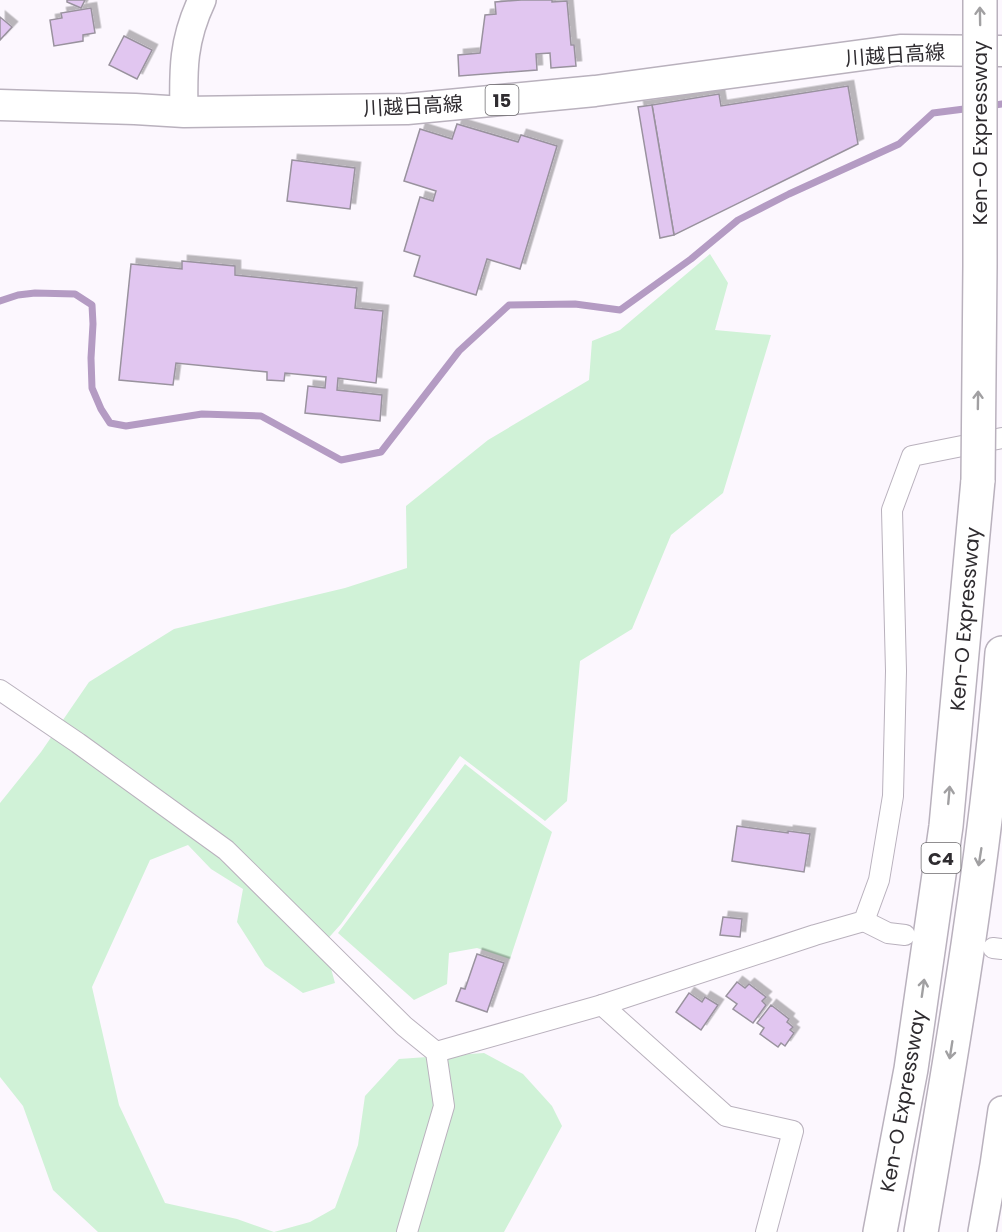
<svg xmlns="http://www.w3.org/2000/svg" width="1002" height="1232" viewBox="0 0 1002 1232" font-family="Poppins,'Noto Sans JP',sans-serif">
<style>
.green{fill:#d0f2d7}
.lines{fill:none;stroke-linecap:round;stroke-linejoin:round}
.stream{stroke:#b49bc3;stroke-width:7}
.building{fill:#e1c6f0;stroke:#99929e;stroke-width:1.5;filter:url(#shadow)}
.street-casing{stroke:#b9b1bd;stroke-width:22}
.secondary-casing{stroke:#b9b1bd;stroke-width:30}
.primary-casing{stroke:#b9b1bd;stroke-width:33}
.highway-casing{stroke:#b9b1bd;stroke-width:36}
.street{stroke:#fff;stroke-width:20}
.secondary{stroke:#fff;stroke-width:27}
.primary{stroke:#fff;stroke-width:30}
.highway{stroke:#fff;stroke-width:33}
.highway-bridge-casing{stroke:#b9b1bd;stroke-width:36;stroke-linecap:butt}
.highway-bridge{stroke:#fff;stroke-width:33}
.oneway{stroke:#a1a0a2}
.labels{text-anchor:middle;dominant-baseline:central;stroke-width:5;stroke-linejoin:round;paint-order:stroke}
.shield{fill:#fff;stroke:#6d6b6e;stroke-width:1.5}
.shield-label{font-size:18px;font-weight:bold;fill:#2f2c30}
.street-label{font-size:20px;fill:#2f2c30;stroke:#fff}
</style>
<defs>
<filter id="shadow"><feDropShadow dx="5.5" dy="-5.5" stdDeviation="0" flood-color="#0004"/></filter>
</defs>
<rect width="100%" height="100%" fill="#fcf7fe"/>
<g class="green">
<polygon points="710,254 728,283 715,330 771,335 723,493 671,535 632,629 580,661 567,801 545,821 460,756 341,924 324,943 335,983 303,993 265,966 237,922 243,889 211,869 188,845 150,860 92,987 119,1105 165,1203 237,1219 274,1232 310,1222 335,1208 358,1145 365,1096 399,1059 484,1053 523,1074 552,1106 562,1126 504,1232 98,1232 53,1190 23,1106 0,1077 0,803 41,752 89,682 174,629 345,588 407,568 406,506 488,440 589,380 592,341 620,330"/>
<polygon points="465,764 552,832 510,959 477,948 449,953 447,984 414,1000 338,933"/>
</g>
<g class="lines">
<g class="stream">
<polyline points="989,106 1002,104"/>
<polyline points="0,301 18,295 35,293 75,294 92,305 93,324 91,358 92,388 101,409 110,423 126,426 202,414 261,416 341,460 381,452 459,351 509,305 575,304 620,310 691,259 738,220 789,194 899,144 933,113 972,108"/>
</g>
</g>
<g class="building">
<polygon points="67,0 85,0 81,8 67,2"/>
<polygon points="521,0 552,0 552,2 567,1 571,45 574,45 576,66 551,68 550,53 536,54 537,70 459,76 458,55 480,53 485,15 496,14 495,2"/>
<polygon points="91,8 95,33 83,35 83,41 54,46 50,20 62,18 61,13"/>
<polygon points="0,17 12,27 0,40"/>
<polygon points="124,36 152,50 137,79 109,65"/>
<polygon points="848,86 858,144 674,235 652,105 719,94 721,106"/>
<polygon points="652,105 674,235 660,238 638,107"/>
<polygon points="457,124 518,142 521,135 557,146 520,269 487,259 476,295 414,276 420,256 404,251 420,197 433,201 436,191 404,181 420,129 452,139"/>
<polygon points="292,160 355,168 350,209 287,201"/>
<polygon points="182,261 235,266 235,275 357,288 355,308 383,311 376,383 338,378 337,390 382,395 380,421 305,413 308,386 325,388 326,377 285,373 284,381 267,380 267,372 176,363 173,385 119,380 131,264 182,269"/>
<polygon points="737,826 788,833 788,831 810,834 804,872 732,861"/>
<polygon points="723,917 742,919 740,937 720,935"/>
<polygon points="477,954 504,963 487,1012 456,1001 461,988 465,989"/>
<polygon points="737,982 745,988 749,984 766,997 762,1001 766,1005 753,1023 733,1009 737,1004 726,996"/>
<polygon points="689,993 702,1002 705,997 718,1005 701,1030 676,1012"/>
<polygon points="771,1005 789,1019 787,1022 793,1027 790,1030 794,1033 785,1046 781,1043 778,1047 760,1034 764,1028 757,1023"/>
</g>
<g class="lines">
<defs>
<g id="street">
<polyline points="0,690 78,743 226,850 404,1026 436,1052 444,1106 407,1232"/>
<polyline points="864,921 888,933 905,935"/>
<polyline points="993,948 1002,949"/>
<polyline points="602,1005 726,1116 793,1131 766,1232"/>
<polyline points="436,1052 602,1005 815,935 864,921 879,880 893,796 896,671 892,510 912,456 1002,438"/>
</g>
<g id="secondary">
<path d="M 184,112 C 183,69 183,40 202,0"/>
<polyline points="982,1232 994,1165 1002,1110"/>
</g>
<polyline id="primary" points="0,105 135,109 184,112 407,109 595,91 900,50 1002,51"/>
<g id="highway">
<polyline points="880,1232 911,1069 946,826 978,480"/>
<path d="M 921,1232 C 954,1040 987,847 1002,653"/>
</g>
</defs>
<use href="#street" class="street-casing"/>
<use href="#secondary" class="secondary-casing"/>
<use href="#primary" class="primary-casing"/>
<use href="#highway" class="highway-casing"/>
<use href="#street" class="street"/>
<use href="#secondary" class="secondary"/>
<use href="#primary" class="primary"/>
<use href="#highway" class="highway"/>
<defs>
<polyline id="highway-bridge" points="978,480 980,266 980,0"/>
</defs>
<use href="#highway-bridge" class="highway-bridge-casing"/>
<use href="#highway-bridge" class="highway-bridge"/>
</g>
<defs><path id="oneway-shaft" d="M-6 0H5M1.5-3L5.5 0L1.5 3" fill="none" stroke-width="1.6" stroke-linecap="round" stroke-linejoin="round" transform="scale(1.5)"/></defs>
<g class="oneway">
<use href="#oneway-shaft" transform="translate(980 16) rotate(-91)"/>
<use href="#oneway-shaft" transform="translate(978 400) rotate(-89)"/>
<use href="#oneway-shaft" transform="translate(949 795) rotate(-85)"/>
<use href="#oneway-shaft" transform="translate(980 857) rotate(99)"/>
<use href="#oneway-shaft" transform="translate(923 988) rotate(-82)"/>
<use href="#oneway-shaft" transform="translate(951 1050) rotate(99)"/>
</g>
<g class="labels">
<g class="shield">
<rect x="485.5" y="85" width="33" height="30" rx="4.5"/>
<rect x="921.5" y="843" width="39" height="30" rx="4.5"/>
</g>
<g class="shield-label">
<text x="502" y="100">15</text>
<text x="941" y="858">C4</text>
</g>
<g class="street-label">
<text transform="translate(895 55) rotate(-4)">川越日高線</text>
<text transform="translate(413 106) rotate(-3)">川越日高線</text>
<text transform="translate(980 133) rotate(-90)">Ken-O Expressway</text>
<text transform="translate(965 619) rotate(-85)">Ken-O Expressway</text>
<text transform="translate(903 1101) rotate(-80)">Ken-O Expressway</text>
</g>
</g>
</svg>
